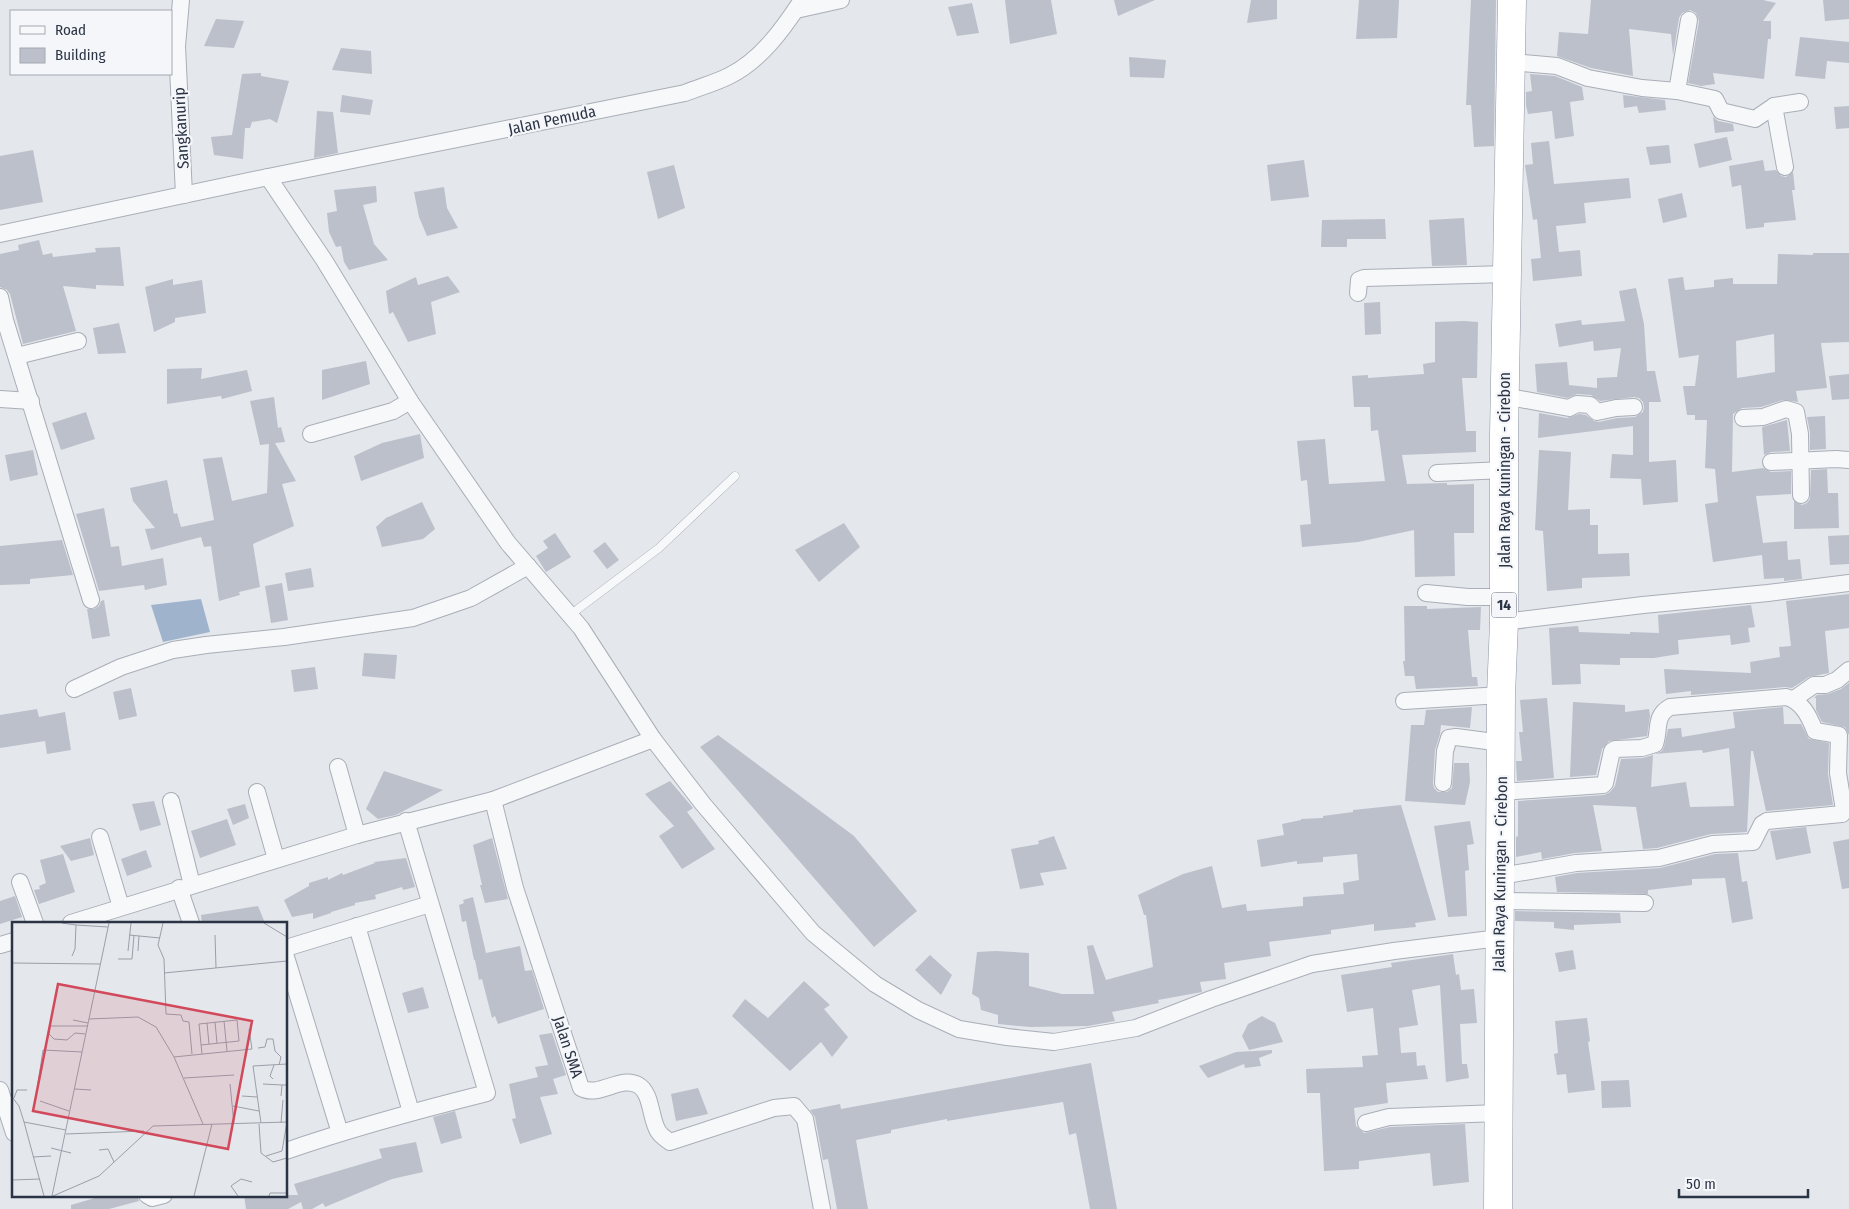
<svg xmlns="http://www.w3.org/2000/svg" width="1849" height="1209" viewBox="0 0 1849 1209" font-family="'Fira Sans Condensed',sans-serif">
<style>
.water{fill:#9fb4cc}
.building{fill:#bbc0ca;fill-rule:evenodd}
.lines{fill:none;stroke-linecap:round;stroke-linejoin:round}
.lane-casing{stroke:#a9aeb7;stroke-width:9}
.street-casing{stroke:#a9aeb7;stroke-width:18}
.highway-casing{stroke:#8b94a3;stroke-width:29}
.lane{stroke:#f7f8fa;stroke-width:8}
.street{stroke:#f7f8fa;stroke-width:16}
.highway{stroke:#fff;stroke-width:28}
.labels{text-anchor:middle;dominant-baseline:central;stroke-width:4.5;stroke-linejoin:round;paint-order:stroke}
.shield{fill:#f4f6f9;stroke:#676e7b;stroke-width:1}
.shield-label{font-size:15px;font-weight:bold;fill:#2b3445}
.street-label{font-size:16px;fill:#2b3445;stroke:#f4f6f9}
.inset-road{fill:none;stroke:#9a9fa9;stroke-width:1}
.view{fill:#d1495b;fill-opacity:0.15;stroke:#d1495b;stroke-width:2.5}
.inset-edge{fill:none;stroke:#2b3445;stroke-width:2.5}
</style>
<rect width="100%" height="100%" fill="#e4e7ec"/>
<polygon class="water" points="201,599 210,632 163,642 151,605"/>
<g class="building">
<polygon points="1005,0 1051,0 1057,34 1010,44"/>
<polygon points="1114,0 1155,0 1118,16"/>
<polygon points="1251,0 1277,0 1277,19 1247,23"/>
<polygon points="1359,0 1399,0 1397,38 1356,39"/>
<polygon points="1471,0 1496,0 1494,146 1474,147 1471,105 1466,105"/>
<polygon points="1591,0 1763,0 1776,3 1763,21 1771,21 1771,39 1768,39 1764,79 1713,73 1715,84 1701,86 1688,83 1699,21 1696,13 1690,10 1682,13 1679,18 1673,55 1671,34 1629,29 1633,76 1591,68 1557,56 1559,32 1588,34"/>
<polygon points="1823,0 1849,0 1849,19 1825,21"/>
<polygon points="972,3 979,33 957,36 948,7"/>
<polygon points="216,19 244,21 234,48 204,46"/>
<polygon points="1800,37 1849,42 1849,63 1827,61 1825,79 1795,76"/>
<polygon points="341,48 371,51 372,74 332,70"/>
<polygon points="1129,57 1166,60 1164,78 1130,77"/>
<polygon points="261,73 261,76 289,81 277,123 270,119 252,122 250,128 245,128 243,159 214,155 211,137 232,135 242,74"/>
<polygon points="1530,74 1555,76 1582,87 1584,100 1570,102 1574,136 1555,139 1552,111 1528,114 1526,105 1526,92 1532,91"/>
<polygon points="342,95 373,100 370,115 340,112"/>
<polygon points="1623,95 1665,100 1666,110 1639,113 1637,106 1624,108"/>
<polygon points="1849,106 1849,128 1836,129 1834,107"/>
<polygon points="317,111 333,112 338,153 314,158"/>
<polygon points="1713,117 1718,121 1733,124 1734,131 1715,133"/>
<polygon points="1727,137 1732,160 1699,168 1694,144"/>
<polygon points="1549,141 1554,184 1629,178 1631,198 1584,203 1586,223 1556,226 1559,252 1580,250 1582,276 1533,281 1531,259 1541,258 1537,219 1533,220 1525,165 1533,164 1531,143"/>
<polygon points="1669,145 1671,163 1650,165 1646,147"/>
<polygon points="33,150 43,202 0,210 0,156"/>
<polygon points="1304,160 1309,197 1271,201 1267,165"/>
<polygon points="1763,160 1765,171 1776,170 1781,176 1786,177 1793,172 1795,190 1792,190 1796,220 1764,223 1764,227 1746,229 1741,185 1732,187 1729,166"/>
<polygon points="674,165 685,208 658,219 647,172"/>
<polygon points="376,186 377,202 363,205 374,244 388,260 349,270 344,262 341,246 336,247 329,232 327,213 337,211 334,190"/>
<polygon points="444,187 447,208 458,228 427,236 419,217 414,192"/>
<polygon points="1682,193 1687,217 1663,223 1658,199"/>
<polygon points="1464,218 1467,265 1432,266 1429,220"/>
<polygon points="1385,219 1386,239 1347,239 1347,247 1321,247 1322,220"/>
<polygon points="39,240 43,255 52,253 53,257 96,252 95,248 120,247 124,286 96,285 96,289 63,286 76,331 23,344 10,294 7,290 0,287 0,254 19,250 18,245"/>
<path d="M 1813,253 L 1849,253 L 1849,342 L 1821,343 L 1827,388 L 1796,391 L 1798,402 L 1783,400 L 1761,407 L 1742,408 L 1733,414 L 1732,472 L 1763,468 L 1771,472 L 1791,471 L 1791,494 L 1756,496 L 1763,543 L 1787,541 L 1788,560 L 1800,559 L 1802,579 L 1784,581 L 1784,578 L 1764,579 L 1762,555 L 1713,562 L 1705,504 L 1718,502 L 1715,469 L 1705,468 L 1707,420 L 1695,420 L 1695,415 L 1687,415 L 1683,386 L 1695,386 L 1699,355 L 1679,358 L 1668,279 L 1683,277 L 1685,290 L 1714,287 L 1714,280 L 1733,278 L 1733,284 L 1777,284 L 1778,254 L 1813,255 ZM 1774,334 L 1775,372 L 1737,378 L 1736,341 Z"/>
<polygon points="448,276 460,292 431,302 436,334 408,342 393,312 389,314 386,291 416,277 418,285"/>
<polygon points="173,279 173,285 202,280 206,313 175,318 175,322 154,332 145,287"/>
<polygon points="1636,288 1644,324 1647,371 1655,371 1661,402 1649,402 1649,462 1676,460 1678,502 1643,505 1641,479 1610,478 1612,454 1633,455 1633,426 1538,438 1539,413 1567,418 1579,414 1586,415 1594,421 1599,422 1617,418 1635,417 1643,412 1644,407 1643,402 1639,398 1634,397 1600,401 1591,395 1577,394 1568,398 1537,392 1535,364 1567,362 1569,385 1597,388 1597,378 1617,377 1621,348 1594,351 1593,341 1559,347 1555,324 1581,320 1582,325 1625,321 1619,291"/>
<polygon points="1380,302 1381,334 1365,335 1364,303"/>
<polygon points="1464,321 1478,322 1477,378 1462,378 1466,431 1476,431 1476,452 1402,455 1407,484 1447,483 1447,485 1474,484 1474,533 1454,533 1455,576 1415,577 1414,530 1358,542 1302,547 1300,525 1311,524 1307,480 1301,481 1297,441 1325,439 1329,484 1385,481 1378,430 1371,431 1370,407 1354,407 1352,376 1368,375 1368,378 1424,374 1423,364 1435,362 1435,322"/>
<polygon points="119,323 126,353 98,354 93,328"/>
<polygon points="366,361 370,384 322,400 322,370"/>
<polygon points="202,368 201,379 247,370 252,391 222,399 221,396 167,404 167,369"/>
<polygon points="1849,374 1849,399 1832,400 1829,376"/>
<polygon points="274,397 278,428 281,427 285,442 275,443 296,481 282,484 294,526 253,544 260,587 239,592 240,595 219,601 211,546 204,547 201,537 151,550 145,529 155,528 133,501 130,488 167,480 174,514 177,513 181,527 214,520 203,459 222,457 232,501 267,493 269,444 260,445 250,401"/>
<polygon points="86,412 95,439 61,450 52,423"/>
<polygon points="1825,416 1826,449 1810,450 1810,432 1807,417"/>
<polygon points="1787,420 1790,451 1771,452 1764,455 1762,427"/>
<polygon points="420,434 424,458 361,481 354,456 382,443"/>
<polygon points="33,450 38,475 10,481 5,455"/>
<polygon points="1539,450 1571,452 1568,510 1590,509 1590,525 1598,525 1598,554 1629,553 1630,576 1582,578 1582,588 1547,591 1543,531 1535,530"/>
<polygon points="1827,469 1828,493 1838,493 1839,528 1794,529 1794,501 1802,505 1807,503 1810,499 1811,470"/>
<polygon points="422,502 435,529 423,539 382,547 376,527 386,518"/>
<polygon points="104,508 111,547 119,546 122,566 163,558 167,585 145,590 144,585 99,591 76,514"/>
<polygon points="844,523 860,547 819,582 795,550"/>
<polygon points="555,533 571,557 546,572 536,556 548,548 543,541"/>
<polygon points="1849,535 1849,564 1830,565 1828,536"/>
<polygon points="62,540 73,575 30,579 30,584 0,585 0,546"/>
<polygon points="605,542 619,560 607,569 593,551"/>
<polygon points="311,568 314,587 288,591 285,573"/>
<polygon points="282,583 288,620 271,623 265,586"/>
<polygon points="1849,594 1849,628 1825,631 1829,673 1809,677 1792,688 1785,687 1691,695 1691,691 1666,694 1664,669 1751,673 1750,662 1780,657 1779,647 1791,646 1786,601"/>
<polygon points="104,600 110,636 92,639 87,609 94,609 99,606 101,601"/>
<polygon points="1751,605 1755,627 1748,628 1750,642 1731,645 1730,635 1678,640 1679,654 1654,658 1620,658 1620,665 1580,664 1581,684 1552,685 1549,628 1578,626 1579,632 1630,634 1630,632 1659,633 1658,615"/>
<polygon points="1404,606 1427,606 1427,609 1481,607 1480,630 1468,630 1472,677 1477,677 1478,686 1416,689 1414,676 1405,676 1403,661 1405,661"/>
<polygon points="364,653 397,655 395,679 362,676"/>
<polygon points="315,667 318,689 294,692 291,670"/>
<polygon points="1849,683 1849,735 1845,727 1822,722 1816,710 1816,698 1814,698 1817,695 1828,694 1841,689"/>
<polygon points="131,688 137,716 119,720 113,692"/>
<polygon points="1547,698 1554,778 1517,781 1516,761 1522,761 1519,732 1523,732 1520,700"/>
<polygon points="1573,702 1625,705 1625,712 1649,709 1650,716 1647,736 1609,741 1602,749 1596,775 1570,777"/>
<polygon points="1472,707 1470,728 1441,725 1440,734 1435,750 1433,783 1434,788 1438,792 1447,792 1452,788 1454,763 1469,763 1470,782 1465,805 1405,801 1411,725 1424,725 1426,710"/>
<polygon points="1783,707 1784,724 1801,724 1809,739 1829,743 1828,774 1833,805 1766,811 1753,751 1751,751 1747,832 1711,834 1657,848 1643,849 1636,807 1593,805 1602,851 1575,853 1542,859 1541,852 1516,857 1516,837 1518,836 1518,801 1604,795 1610,792 1615,786 1621,759 1643,758 1653,755 1651,787 1686,782 1690,807 1734,806 1729,748 1703,753 1702,750 1655,754 1662,751 1664,747 1668,729 1681,728 1682,737 1735,728 1733,712"/>
<polygon points="37,709 39,717 65,712 71,750 47,754 45,741 0,748 0,715"/>
<polygon points="718,735 854,836 917,911 874,947 700,747"/>
<polygon points="384,771 443,790 396,815 378,819 366,809"/>
<polygon points="670,781 693,808 687,812 715,849 682,869 659,836 674,826 645,794"/>
<polygon points="154,801 161,825 140,831 132,804"/>
<polygon points="245,804 249,818 233,825 227,809"/>
<polygon points="1401,805 1436,920 1415,923 1416,927 1374,931 1374,924 1331,930 1331,934 1269,942 1271,956 1224,963 1226,979 1200,982 1202,992 1158,1000 1159,1003 1112,1012 1115,1021 1088,1026 1030,1027 998,1024 998,1015 981,1010 979,998 972,994 977,952 996,951 1029,953 1029,986 1062,994 1094,994 1087,946 1093,945 1106,980 1153,967 1146,915 1144,915 1138,895 1183,874 1212,866 1222,908 1246,904 1247,911 1303,906 1303,897 1344,894 1343,883 1359,880 1357,854 1323,857 1323,862 1297,864 1297,861 1261,867 1257,840 1284,835 1282,824 1301,820 1301,819 1323,818 1323,816 1353,812 1353,810"/>
<polygon points="227,819 236,845 200,858 191,831"/>
<polygon points="1470,821 1474,844 1467,845 1469,870 1465,871 1467,916 1448,917 1434,826"/>
<polygon points="1806,827 1811,853 1776,860 1770,831"/>
<polygon points="1054,836 1067,869 1040,873 1044,885 1020,889 1011,849 1039,844 1038,841"/>
<polygon points="90,838 94,855 71,861 60,846"/>
<polygon points="492,838 508,899 485,903 480,885 482,885 473,845"/>
<polygon points="1849,839 1849,888 1842,889 1833,842"/>
<polygon points="146,850 152,867 127,876 121,859"/>
<polygon points="1738,853 1742,882 1747,881 1753,919 1732,923 1725,878 1692,879 1692,885 1648,890 1648,894 1557,892 1555,877 1577,873 1660,868 1715,854"/>
<polygon points="63,854 75,892 39,904 34,890 40,889 39,886 46,883 40,860"/>
<polygon points="406,858 415,887 403,890 402,887 375,895 376,899 355,903 355,905 331,912 331,913 313,919 313,913 292,917 284,900 309,886 309,883 328,877 328,880 342,873 343,875 375,863 374,862"/>
<polygon points="15,896 22,917 0,924 0,901"/>
<polygon points="473,897 486,953 520,946 525,971 532,970 544,1009 498,1024 495,1016 492,1018 482,979 479,980 475,960 474,960 466,921 462,922 459,905 464,903 463,900"/>
<polygon points="258,906 265,923 202,923 201,915"/>
<polygon points="1515,911 1620,913 1621,923 1574,925 1574,930 1554,928 1554,922 1515,921"/>
<polygon points="1573,950 1576,969 1559,972 1555,953"/>
<polygon points="1453,954 1456,975 1459,974 1461,990 1474,989 1477,1023 1460,1024 1462,1064 1467,1064 1469,1078 1446,1082 1440,985 1412,990 1418,1025 1399,1028 1401,1053 1416,1052 1417,1066 1425,1065 1428,1079 1386,1083 1388,1103 1354,1108 1356,1126 1364,1133 1390,1127 1465,1124 1469,1182 1433,1186 1430,1153 1359,1161 1359,1169 1324,1171 1320,1093 1307,1093 1306,1069 1363,1067 1362,1056 1378,1055 1373,1008 1347,1012 1341,975 1392,967 1391,963"/>
<polygon points="930,955 952,975 941,995 915,970"/>
<polygon points="804,981 830,1005 824,1009 848,1037 832,1057 821,1042 790,1071 732,1016 745,999 768,1018"/>
<polygon points="423,987 429,1008 408,1013 402,993"/>
<polygon points="1262,1016 1275,1023 1283,1042 1249,1050 1242,1036 1248,1024"/>
<polygon points="1587,1018 1590,1041 1588,1042 1595,1090 1568,1093 1566,1074 1557,1075 1554,1054 1558,1053 1555,1021"/>
<polygon points="552,1033 566,1075 553,1079 558,1094 540,1097 552,1134 520,1144 512,1119 516,1118 509,1084 538,1077 535,1067 548,1065 539,1035"/>
<polygon points="1272,1050 1272,1053 1259,1058 1261,1066 1245,1068 1244,1064 1208,1078 1199,1066 1236,1052"/>
<polygon points="1091,1063 1117,1209 1090,1209 1076,1133 1069,1135 1063,1102 947,1121 947,1119 891,1130 891,1133 856,1140 868,1209 837,1209 828,1159 823,1160 815,1117 810,1110 840,1104 841,1109"/>
<polygon points="1629,1080 1631,1107 1602,1108 1601,1081"/>
<polygon points="698,1088 708,1114 676,1121 671,1094"/>
<polygon points="455,1111 462,1138 441,1144 433,1117"/>
<polygon points="416,1142 423,1172 392,1179 325,1207 323,1203 312,1209 303,1209 301,1202 288,1209 246,1209 244,1195 298,1195 294,1184 382,1158 379,1149"/>
<polygon points="105,1195 137,1195 139,1201 109,1209 71,1209 71,1205"/>
</g>
<g class="lines">
<defs>
<polyline id="lane" points="570,615 659,548 735,476"/>
<g id="street">
<polyline points="181,0 177,46 184,195"/>
<polyline points="796,10 841,0"/>
<polyline points="1511,62 1557,66 1588,78 1642,88 1677,91 1715,99 1721,111 1755,119 1774,106 1800,102"/>
<polyline points="1677,91 1689,20"/>
<polyline points="1774,106 1785,167"/>
<polyline points="268,177 324,260 410,401 508,543 581,628 653,739 703,804 813,933 875,984 918,1010 959,1029 1007,1037 1054,1042 1136,1028 1211,999 1312,964 1394,951 1499,938"/>
<path d="M 0,234 L 268,177 L 685,93 C 700,87 715,83 729,76 C 761,60 783,29 802,0"/>
<polyline points="1358,293 1359,280 1364,278 1507,274"/>
<polyline points="0,297 5,320 91,600"/>
<polyline points="17,356 78,341"/>
<polyline points="1504,396 1569,408 1577,404 1590,405 1597,412 1616,408 1634,407"/>
<polyline points="0,399 31,401"/>
<polyline points="1743,418 1763,417 1786,409 1796,412 1800,434 1801,495"/>
<polyline points="311,434 393,411 410,401"/>
<polyline points="1771,462 1836,459 1849,460"/>
<polyline points="1437,473 1504,470"/>
<polyline points="1426,593 1468,597 1503,597"/>
<polyline points="1504,622 1643,605 1768,593 1849,583"/>
<polyline points="74,689 121,667 173,650 206,645 284,637 413,618 471,598 528,566"/>
<polyline points="1794,699 1814,685 1825,685 1837,680 1849,670"/>
<polyline points="1404,701 1501,695"/>
<polyline points="338,767 357,835"/>
<polyline points="1443,783 1445,751 1449,738 1456,737 1502,743"/>
<polyline points="257,792 276,859"/>
<path d="M 493,800 L 515,888 L 581,1088 C 600,1098 620,1075 638,1085 C 652,1093 650,1118 658,1131 C 661,1136 666,1139 670,1142 L 774,1108 L 794,1106 L 805,1119 L 822,1209"/>
<polyline points="171,801 192,885"/>
<polyline points="100,837 121,907"/>
<path d="M 1501,876 L 1576,863 L 1659,858 L 1713,844 L 1753,842 L 1762,824 L 1767,821 L 1842,814 L 1844,810 L 1838,773 L 1839,735 L 1815,731 C 1809,716 1802,701 1786,697 L 1670,707 C 1654,716 1660,730 1655,744 L 1642,748 L 1615,749 L 1612,751 L 1605,783 L 1603,785 L 1502,792"/>
<polyline points="20,882 35,923"/>
<polyline points="179,888 191,923"/>
<polyline points="1500,901 1645,903"/>
<polyline points="71,923 357,835 493,800 653,739"/>
<polyline points="357,926 411,1112"/>
<polyline points="0,945 14,941"/>
<polyline points="286,948 430,904"/>
<polyline points="286,957 340,1133"/>
<polyline points="0,1090 14,1133"/>
<polyline points="1366,1123 1389,1117 1499,1113"/>
<path d="M 286,1151 C 352,1128 419,1110 487,1093 L 406,821"/>
<polyline points="147,1195 152,1198 164,1195"/>
</g>
<polyline id="highway" points="1498,1209 1501,695 1504,622 1504,435 1512,0"/>
</defs>
<use href="#lane" class="lane-casing"/>
<use href="#street" class="street-casing"/>
<use href="#highway" class="highway-casing"/>
<use href="#lane" class="lane"/>
<use href="#street" class="street"/>
<use href="#highway" class="highway"/>
</g>
<g class="labels">
<rect class="shield" x="1491.5" y="592.5" width="25" height="25" rx="4"/>
<g class="shield-label">
<text x="1504" y="605">14</text>
</g>
<g class="street-label">
<text transform="translate(552 120) rotate(-12)">Jalan Pemuda</text>
<text transform="translate(181 128) rotate(-93)">Sangkanurip</text>
<text transform="translate(1504 470) rotate(-90)">Jalan Raya Kuningan - Cirebon</text>
<text transform="translate(1500 874) rotate(-89)">Jalan Raya Kuningan - Cirebon</text>
<text transform="translate(568 1047) rotate(72)">Jalan SMA</text>
</g>
</g>
<g transform="translate(12 922)">
<rect width="275" height="275" fill="#e4e7ec"/>
<path class="inset-road" d="M 50,1 L 64,3 L 63,27 L 60,34M 151,1 L 146,23 L 152,37 L 154,92 L 169,93 L 171,99 L 177,100 L 180,132M 252,1 L 275,15M 64,3 L 96,5M 117,13 L 148,16M 203,13 L 204,46M 116,29 L 119,1M 126,29 L 127,14M 106,37 L 120,37 L 122,13M 0,41 L 88,42M 152,51 L 275,39M 77,97 L 126,95 L 144,105 L 162,135 L 191,202M 61,98 L 76,101M 212,99 L 215,129M 203,100 L 205,121M 195,101 L 197,122M 73,112 L 63,111 L 55,118 L 42,117 L 37,112 L 38,104 L 76,104M 189,123 L 227,119 L 225,98 L 187,102 L 190,132M 246,126 L 253,125 L 255,117 L 261,117 L 263,129 L 269,135 L 267,143M 162,135 L 240,127 L 237,107M 172,156 L 222,153M 261,157 L 258,154 L 262,143M 26,161 L 31,128 L 70,130M 218,162 L 222,202M 251,162 L 270,163M 63,167 L 79,168M 230,174 L 245,175M 269,174 L 270,163 L 275,163M 0,175 L 7,184 L 12,200 L 54,208M 2,176 L 5,168 L 15,168M 28,179 L 57,189M 221,184 L 247,189M 12,200 L 32,274M 249,201 L 241,144 L 275,142M 269,201 L 271,178M 247,202 L 249,231 L 261,240 L 275,236M 54,212 L 132,209M 39,226 L 59,231M 87,228 L 96,227 L 102,240M 21,235 L 39,234M 0,258 L 28,257M 40,274 L 97,1M 41,274 L 87,254 L 141,204 L 275,200 L 270,229 L 254,234M 182,274 L 200,202M 226,274 L 219,264 L 229,257 L 240,260M 257,274 L 258,271 L 275,271"/>
<path class="view" d="M 46,62 L 240,99 L 216,227 L 21,189 Z"/>
<rect width="275" height="275" class="inset-edge"/>
</g>
<rect x="10" y="10" width="162" height="65" fill="#f4f6f9" stroke="#a4a8b1"/>
<rect x="20" y="26" width="25" height="8" fill="#f7f8fa" stroke="#a4a8b1"/>
<text x="55" y="35" font-size="15" fill="#2b3445">Road</text>
<rect x="20" y="48" width="25" height="15" fill="#bbc0ca" stroke="#a4a8b1"/>
<text x="55" y="60" font-size="15" fill="#2b3445">Building</text>
<path d="M1679 1189v8h129v-8" fill="none" stroke="#2b3445" stroke-width="2.5"/>
<text x="1686" y="1189" font-size="15" fill="#2b3445" stroke="#f4f6f9" stroke-width="4" paint-order="stroke">50 m</text>
</svg>
